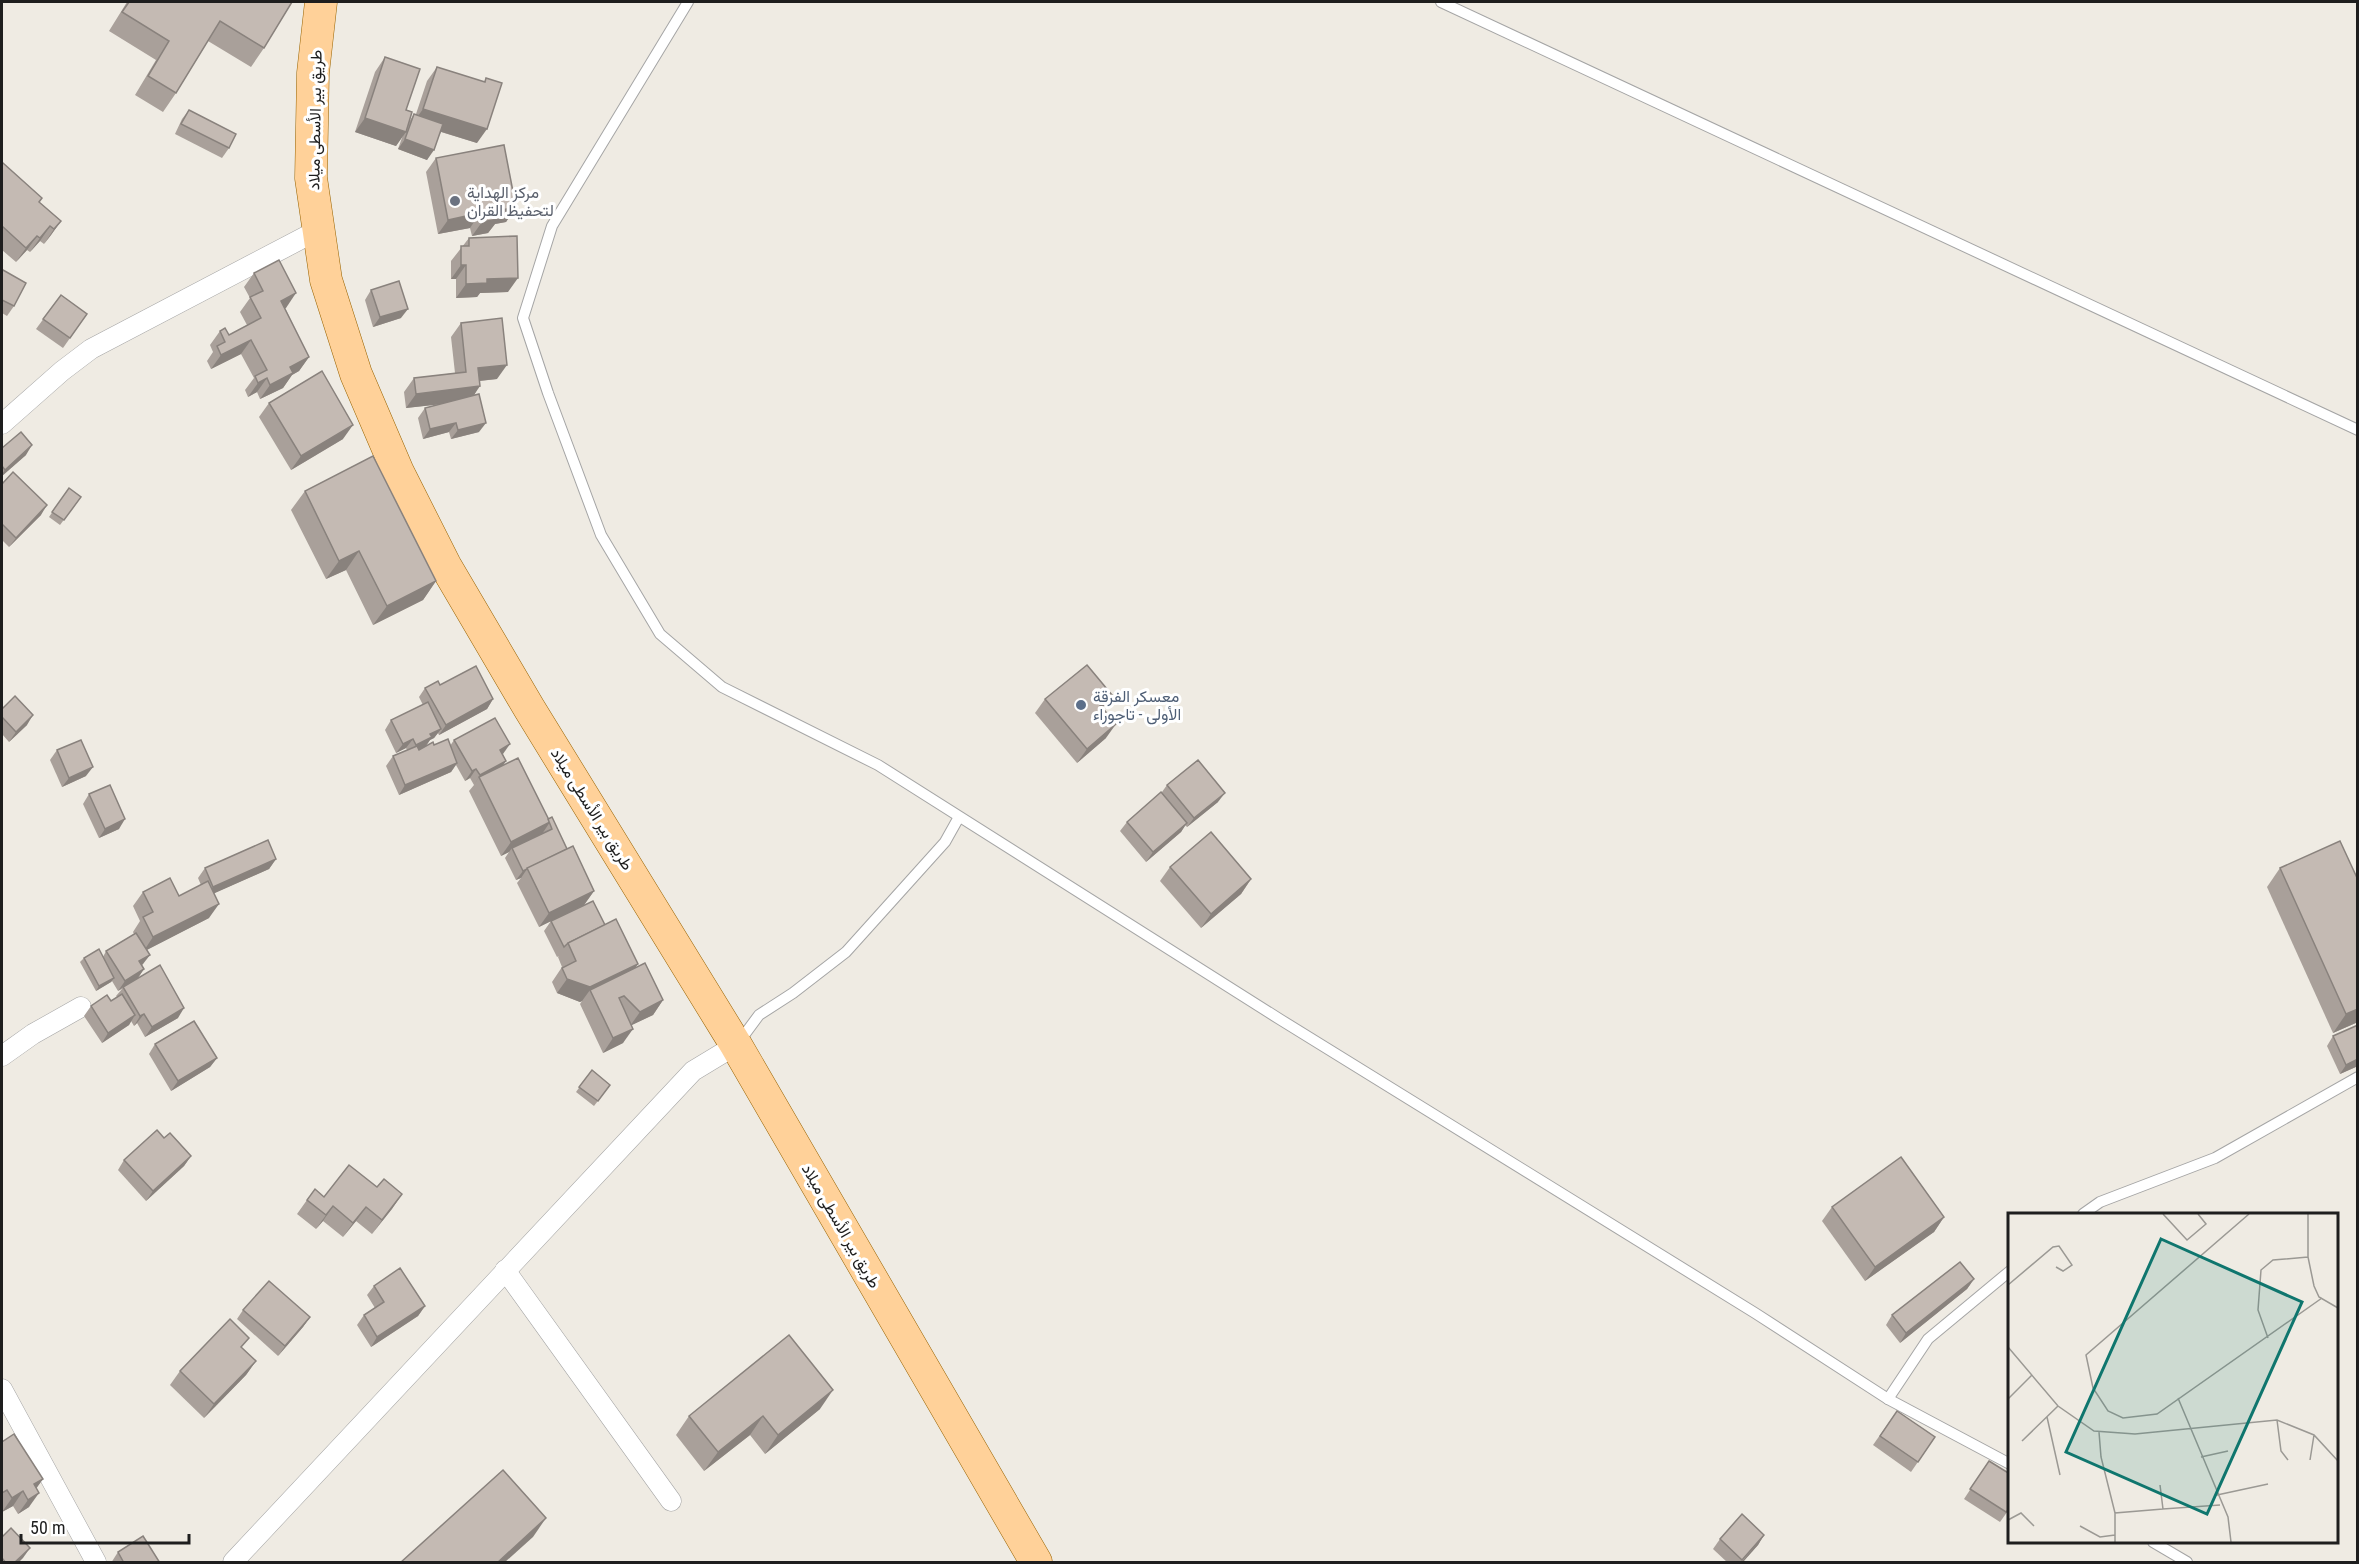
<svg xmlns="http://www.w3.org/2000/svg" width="2359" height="1564" viewBox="0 0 2359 1564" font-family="'Roboto Condensed',Vazirmatn,sans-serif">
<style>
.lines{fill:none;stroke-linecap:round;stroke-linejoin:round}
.lane-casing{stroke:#a5a5a5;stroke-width:12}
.street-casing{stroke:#a5a5a5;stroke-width:21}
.primary-casing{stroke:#986300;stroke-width:33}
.lane{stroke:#fff;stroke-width:10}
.street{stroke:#fff;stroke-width:20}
.primary{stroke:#ffd199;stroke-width:32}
.wall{fill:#a9a09a}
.shaded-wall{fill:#89827d}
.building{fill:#c4bab3;stroke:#89827d;stroke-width:1.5}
.worship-dot{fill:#6b7280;stroke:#fff;stroke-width:2}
.service-dot{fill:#5c6f8a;stroke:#fff;stroke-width:2}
.labels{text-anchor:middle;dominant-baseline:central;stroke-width:6;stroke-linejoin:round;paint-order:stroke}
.street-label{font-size:16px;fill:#1e1e1e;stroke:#fff}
.worship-label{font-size:16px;fill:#5b616d;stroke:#fff;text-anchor:start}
.service-label{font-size:16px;fill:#4e5e75;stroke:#fff;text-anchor:start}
.inset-road{fill:none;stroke:#9b9994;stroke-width:1.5}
.view{fill:#0f766e;fill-opacity:0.15;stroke:#0f766e;stroke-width:3}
.inset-edge{fill:none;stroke:#1e1e1e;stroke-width:3}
</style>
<rect width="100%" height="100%" fill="#efebe3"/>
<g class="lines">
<defs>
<g id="lane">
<polyline points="688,2 552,226 523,318 548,393 601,535 660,634 722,687 878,765 1281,1020 1755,1313 1888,1399 2010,1464"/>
<polyline points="1441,2 2358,430"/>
<polyline points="739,1042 759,1015 793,993 846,952 945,842 959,817"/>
<polyline points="2083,1214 2100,1202 2215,1158 2358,1077"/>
<polyline points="1888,1399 1928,1339 2010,1271"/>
<polyline points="2153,1542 2187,1562"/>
</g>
<g id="street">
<polyline points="2,424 62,371 91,349 318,230"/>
<polyline points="2,1056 33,1034 81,1007"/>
<polyline points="505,1270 671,1501"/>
<polyline points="2,1389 96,1562"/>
<polyline points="233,1562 693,1071 736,1045"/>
</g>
<polyline id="primary" points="321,2 313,73 311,178 326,280 356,374 398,472 445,565 529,708 736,1045 1036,1562"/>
</defs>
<use href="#lane" class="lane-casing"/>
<use href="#street" class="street-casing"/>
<use href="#primary" class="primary-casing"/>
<use href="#lane" class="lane"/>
<use href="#street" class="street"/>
<use href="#primary" class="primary"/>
</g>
<g class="wall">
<polygon points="127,2 292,2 264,48 251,67 208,41 176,93 163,112 135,95 156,60 109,31"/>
<polygon points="385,57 406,110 409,122 414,114 416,114 427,81 437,67 484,82 486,78 477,143 441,132 427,160 398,149 403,135 396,146 355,132 375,72"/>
<polygon points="189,110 229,148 222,158 175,134 182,119"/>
<polygon points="436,158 516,207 506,222 495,224 488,233 472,236 470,228 438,234 426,172"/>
<polygon points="2,164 39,202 61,221 51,235 44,244 40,241 30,252 27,250 16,262 2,250"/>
<polygon points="469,238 508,292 480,293 477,297 456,298 456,279 451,279 451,261"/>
<polygon points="2,272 14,306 7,316 2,313"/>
<polygon points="254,273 286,308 285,308 309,357 299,371 292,375 283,388 260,399 257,392 248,397 245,390 254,378 241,354 211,369 207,361 213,352 210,345 220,331 229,335 247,325 240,312 250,298 244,287"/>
<polygon points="371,290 401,318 373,327 365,300"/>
<polygon points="61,295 87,314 63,348 36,329"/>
<polygon points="461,323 497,379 480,381 474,396 479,432 451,439 449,432 423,439 418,418 425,408 441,404 406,408 404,392 414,378 455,373 451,337"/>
<polygon points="269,403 343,439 291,470 259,417"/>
<polygon points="2,448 26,455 2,476"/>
<polygon points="2,484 41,515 9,547 2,540"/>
<polygon points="69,488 81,497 60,525 49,517"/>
<polygon points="305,491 436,581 423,600 373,625 346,570 326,579 291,510"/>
<polygon points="440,685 493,699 487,709 439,735 438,733 434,738 430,740 426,746 450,746 454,740 503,754 506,761 503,765 548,819 594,891 584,905 605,925 635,968 663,1000 653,1015 631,1025 623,1043 603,1053 580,1004 582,1001 580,1002 557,993 552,982 562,967 558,957 559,956 557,957 544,931 551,921 557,918 539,927 517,883 521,878 516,880 505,858 509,852 501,856 469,791 474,785 470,778 465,781 456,765 451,772 399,795 386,766 393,756 407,750 406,748 396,753 385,730 391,720 423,705 419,697 425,688"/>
<polygon points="1045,699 1103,708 1106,738 1077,763 1035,713"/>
<polygon points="2,709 27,725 9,742 2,734"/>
<polygon points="57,750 86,776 62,787 50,760"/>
<polygon points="1167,785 1218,802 1187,827 1185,825 1181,832 1146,862 1120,831 1127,822 1162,792"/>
<polygon points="89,794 119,829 99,838 83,804"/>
<polygon points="276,859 269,869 214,893 209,918 146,950 143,964 142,965 144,969 138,978 178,1018 145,1037 137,1023 134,1026 131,1021 129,1025 102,1043 84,1016 91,1006 111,1001 117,997 116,996 122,989 118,991 112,981 111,982 96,991 80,962 84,958 103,957 106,951 134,934 133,932 140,921 133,906 143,892 179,896 201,885 198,878 205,868"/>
<polygon points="1170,867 1251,879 1241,894 1201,928 1160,881"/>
<polygon points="2280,868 2358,880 2358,1022 2333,1033 2267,887"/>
<polygon points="2358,1025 2358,1066 2340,1074 2327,1046 2333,1036"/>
<polygon points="155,1044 217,1058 210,1067 171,1091 149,1054"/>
<polygon points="592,1070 610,1085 594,1106 576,1092"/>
<polygon points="191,1156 184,1166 146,1201 118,1170 124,1160"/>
<polygon points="377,1187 402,1194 372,1234 356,1221 343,1237 323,1221 316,1229 297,1214 307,1200"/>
<polygon points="1832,1207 1944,1217 1934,1232 1865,1281 1822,1221"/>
<polygon points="1974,1279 1967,1289 1900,1343 1886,1325 1892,1315"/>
<polygon points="374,1286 425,1306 418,1316 371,1347 357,1325 364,1315 375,1308 367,1295"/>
<polygon points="243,1310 310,1317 303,1327 278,1356 237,1319"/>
<polygon points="242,1348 256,1361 246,1375 204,1418 170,1385 180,1371"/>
<polygon points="820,1409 765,1454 750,1435 704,1471 676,1435 689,1416"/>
<polygon points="1897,1411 1935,1437 1911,1472 1873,1445"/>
<polygon points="2,1442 43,1479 36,1488 29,1507 18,1514 13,1506 2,1512"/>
<polygon points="1989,1461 2010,1508 2000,1522 1964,1499"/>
<polygon points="1764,1535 1758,1545 1742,1563 1728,1563 1713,1549 1720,1539"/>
<polygon points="118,1552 160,1563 111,1563"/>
</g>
<g class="shaded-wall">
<polygon points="423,109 487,129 477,143 413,123"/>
<polygon points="365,118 406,132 396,146 355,132"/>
<polygon points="405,139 434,150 427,160 398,149"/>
<polygon points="516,207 506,222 495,224 488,233 472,236 482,222 497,211"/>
<polygon points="480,213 470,228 438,234 448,220"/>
<polygon points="61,221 51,235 44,244 54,229"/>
<polygon points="50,226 40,241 30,252 40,238"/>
<polygon points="37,236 27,250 16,262 26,248"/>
<polygon points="461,265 466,265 456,279 451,279"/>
<polygon points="518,278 508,292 480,293 477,297 456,298 466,284 487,279"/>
<polygon points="296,293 286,308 271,315 281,301"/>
<polygon points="408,309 401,318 373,327 380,317"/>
<polygon points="251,340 241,354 211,369 221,355"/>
<polygon points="309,357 299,371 292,375 283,388 260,399 270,385 290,367"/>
<polygon points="507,365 497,379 468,382 478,368"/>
<polygon points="267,378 257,392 248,397 258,383"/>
<polygon points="480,386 470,401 406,408 416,394"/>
<polygon points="456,423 449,432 423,439 430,429"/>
<polygon points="486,423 479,432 451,439 458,430"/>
<polygon points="353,425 343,439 291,470 301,456"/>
<polygon points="32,445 26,455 2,476 2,474 5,470"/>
<polygon points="47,505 41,515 9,547 16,538"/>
<polygon points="359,551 346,570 326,579 339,561"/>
<polygon points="436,581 423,600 373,625 387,606"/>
<polygon points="1112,695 1102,709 1100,705"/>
<polygon points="493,699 487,709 439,735 446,725"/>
<polygon points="33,715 27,725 9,742 16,732"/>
<polygon points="1116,724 1106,738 1077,763 1087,749"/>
<polygon points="441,729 434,738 430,740 425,747 409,755 416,745 430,734"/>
<polygon points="413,739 406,748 396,753 403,744"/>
<polygon points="510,744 503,754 494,760 500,750"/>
<polygon points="506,761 500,770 479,777 474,785 480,775"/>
<polygon points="457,763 451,772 399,795 405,785"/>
<polygon points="93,767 86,776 62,787 69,778"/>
<polygon points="476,769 470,778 465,781 472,771"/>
<polygon points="1225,793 1218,802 1187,827 1194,818"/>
<polygon points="125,819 119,829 99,838 105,829"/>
<polygon points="550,822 540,837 512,848 509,852 501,856 511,842"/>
<polygon points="1187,823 1181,832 1146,862 1153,852"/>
<polygon points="276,859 269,869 206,897 213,887"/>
<polygon points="527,869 521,878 516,880 523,871"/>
<polygon points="1251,879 1241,894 1201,928 1211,914"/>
<polygon points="594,891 584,905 539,927 549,913"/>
<polygon points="219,904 209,918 143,952 153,937"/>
<polygon points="150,955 143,964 133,971 139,961"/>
<polygon points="638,964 628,978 590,990 582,1001 580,1002 557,993 567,979"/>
<polygon points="144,969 137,979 123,987 118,991 125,981"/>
<polygon points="114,978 111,982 96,991 99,986"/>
<polygon points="663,1000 653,1015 630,1026 640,1012"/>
<polygon points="184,1008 178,1018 145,1037 152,1027"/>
<polygon points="2358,1009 2358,1022 2333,1033 2346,1014"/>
<polygon points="144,1014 137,1023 134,1026 140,1016"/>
<polygon points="135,1015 129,1025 102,1043 108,1033"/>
<polygon points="633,1029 623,1043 603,1053 613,1038"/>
<polygon points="217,1058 210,1067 171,1091 178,1081"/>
<polygon points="2358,1059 2358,1066 2340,1074 2346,1065"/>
<polygon points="191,1156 184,1166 146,1201 153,1191"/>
<polygon points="402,1194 392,1209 372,1234 382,1220"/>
<polygon points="333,1206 323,1221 316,1229 326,1215"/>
<polygon points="366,1207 356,1221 343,1237 353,1223"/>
<polygon points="1944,1217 1934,1232 1865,1281 1875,1267"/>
<polygon points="1974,1279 1967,1289 1900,1343 1906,1333"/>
<polygon points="425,1306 418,1316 371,1347 377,1337"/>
<polygon points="310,1317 303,1327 278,1356 285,1346"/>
<polygon points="256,1361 246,1375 204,1418 214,1404"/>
<polygon points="833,1390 820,1409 765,1454 778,1435"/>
<polygon points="763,1416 750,1435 704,1471 718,1452"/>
<polygon points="43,1479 33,1493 34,1484"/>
<polygon points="23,1491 13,1506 2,1512 12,1498"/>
<polygon points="39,1493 29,1507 18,1514 28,1500"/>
<polygon points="546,1518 533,1537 504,1563 497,1563"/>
<polygon points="1764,1535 1758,1545 1742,1563 1741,1563"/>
<polygon points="30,1548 23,1558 18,1563 14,1563"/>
</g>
<g class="building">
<polygon points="129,2 292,2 264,48 220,21 176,93 148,76 169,41 122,12"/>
<polygon points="385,57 420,69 406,110 412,112 406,132 365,118"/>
<polygon points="437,67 485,82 486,78 502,83 487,129 423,109"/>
<polygon points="189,110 236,134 229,148 181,124"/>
<polygon points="414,114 443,124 434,150 405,139"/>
<polygon points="504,145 516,207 497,211 498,219 482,222 480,213 448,220 436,158"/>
<polygon points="3,163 42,198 39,202 61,221 54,229 50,226 40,238 37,236 26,248 2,226 2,164"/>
<polygon points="517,236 518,278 487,279 487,283 466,284 466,265 461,265 461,246 469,246 469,238"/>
<polygon points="279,260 296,293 281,301 309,357 290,367 293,373 270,385 267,378 258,383 255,376 267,370 251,340 221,355 217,346 225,342 220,331 225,328 229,335 261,318 250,297 263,291 254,273"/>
<polygon points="3,270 26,283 14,306 2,300 2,272"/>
<polygon points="399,281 408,309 380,317 371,290"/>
<polygon points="61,295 87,314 70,338 43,319"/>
<polygon points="502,318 507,365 478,368 480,386 416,394 414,378 466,372 461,323"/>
<polygon points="322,371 353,425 301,456 269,403"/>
<polygon points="479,394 486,423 458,430 456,423 430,429 425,408"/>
<polygon points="21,432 32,445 5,470 2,466 2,448"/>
<polygon points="373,456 436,581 387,606 359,551 339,561 305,491"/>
<polygon points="13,472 47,505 16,538 2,524 2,484"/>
<polygon points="69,488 81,497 64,520 52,512"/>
<polygon points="1087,665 1112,695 1100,705 1116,724 1087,749 1045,699"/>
<polygon points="476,666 493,699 446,725 425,688 438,681 440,685"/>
<polygon points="15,696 33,715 16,732 2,717 2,709"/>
<polygon points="428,702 441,729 430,734 432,737 416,745 413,739 403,744 391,720"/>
<polygon points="495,718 510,744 500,750 506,761 480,775 476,769 472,771 454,740"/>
<polygon points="448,739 457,763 405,785 393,756 417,746 419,750 433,742 434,745"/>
<polygon points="81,740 93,767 69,778 57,750"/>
<polygon points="518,758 550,822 511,842 479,777"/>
<polygon points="1198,760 1225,793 1194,818 1167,785"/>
<polygon points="110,785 125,819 105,829 89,794"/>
<polygon points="1161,792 1187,823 1153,852 1127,822"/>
<polygon points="552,817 567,849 523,871 512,848 552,829 548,819"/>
<polygon points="1211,832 1251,879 1211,914 1170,867"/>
<polygon points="268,840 276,859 213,887 205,868"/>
<polygon points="2340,841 2358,880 2358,1009 2346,1014 2280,868"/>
<polygon points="573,846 594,891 549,913 527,868"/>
<polygon points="170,878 179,896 208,881 219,904 153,937 143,917 153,912 143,892"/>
<polygon points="593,901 605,925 568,943 564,947 551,921"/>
<polygon points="616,919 638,964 590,987 567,979 562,968 576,961 568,943"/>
<polygon points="136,933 150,955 139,961 144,969 125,981 106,951"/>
<polygon points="99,949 114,978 99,986 84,958"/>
<polygon points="645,963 663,1000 640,1012 624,996 619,998 633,1029 613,1038 590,990"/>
<polygon points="160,965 184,1008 152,1027 144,1014 140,1016 123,987"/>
<polygon points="122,994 135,1015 108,1033 91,1006 107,995 111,1001"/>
<polygon points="194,1021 217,1058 178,1081 155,1044"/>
<polygon points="2358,1025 2358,1059 2346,1065 2333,1036"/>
<polygon points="592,1070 610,1085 598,1101 579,1087"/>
<polygon points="157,1130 164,1138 170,1133 191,1156 153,1191 124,1160"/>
<polygon points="1901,1157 1944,1217 1875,1267 1832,1207"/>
<polygon points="349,1165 377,1187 384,1179 402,1194 382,1220 366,1207 353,1223 333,1206 326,1215 307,1200 315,1189 324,1197"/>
<polygon points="1960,1262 1974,1279 1906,1333 1892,1315"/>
<polygon points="400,1268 425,1306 377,1337 364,1315 384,1302 374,1286"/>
<polygon points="269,1281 310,1317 285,1346 243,1310"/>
<polygon points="230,1319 249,1338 241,1347 256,1361 214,1404 180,1371"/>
<polygon points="789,1335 833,1390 778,1435 763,1416 718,1452 689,1416"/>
<polygon points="1897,1411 1935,1437 1918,1462 1880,1436"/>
<polygon points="14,1434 43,1479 34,1484 39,1493 28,1500 23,1491 12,1498 7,1490 2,1493 2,1442"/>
<polygon points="1989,1461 2010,1474 2010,1508 2006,1512 1970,1489"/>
<polygon points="503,1470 546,1518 497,1563 400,1563"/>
<polygon points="1742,1514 1764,1535 1742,1560 1720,1539"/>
<polygon points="11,1528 30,1548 14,1563 6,1563 2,1558 2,1537"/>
<polygon points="143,1536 160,1563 124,1563 118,1552"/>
</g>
<circle class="worship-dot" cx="455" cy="201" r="6"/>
<circle class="service-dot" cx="1081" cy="705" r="6"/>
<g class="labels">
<g class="street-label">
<text transform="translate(315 120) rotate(-89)">طريق بير الأسطى ميلاد</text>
<text transform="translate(592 809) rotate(58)">طريق بير الأسطى ميلاد</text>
<text transform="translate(841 1226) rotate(60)">طريق بير الأسطى ميلاد</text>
</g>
<g class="worship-label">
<text x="467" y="192">مركز الهداية<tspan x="467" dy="18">لتحفيظ القران</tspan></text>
</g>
<g class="service-label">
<text x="1093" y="696">معسكر الفرقة<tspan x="1093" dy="18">الأولى - تاجوراء</tspan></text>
</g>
</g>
<g transform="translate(2008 1213)">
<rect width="330" height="330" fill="#efebe3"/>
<path class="inset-road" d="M 155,1 L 179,27 L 198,11 L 190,1M 241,1 L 78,142 L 85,175 L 100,198 L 115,205 L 149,201 L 314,85M 300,1 L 300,44 L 306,73 L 311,84 L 330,95M 0,72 L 45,34 L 51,33 L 64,52 L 55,58 L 48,54M 260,125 L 250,97 L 253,57 L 265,47 L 300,44M 0,134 L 50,193 L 86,218 L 127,221 L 269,207 L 306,222 L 330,248M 170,185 L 220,304 L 223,329M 0,186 L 24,162M 39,204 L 52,262M 269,207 L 273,238 L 280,247M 91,219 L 93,244 L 107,300M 14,228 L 50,193M 193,244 L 220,238M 302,247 L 306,222M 152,272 L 155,296 L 212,292M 209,282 L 260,271M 0,307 L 13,300 L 26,313M 72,313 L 92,324 L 107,322M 107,329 L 107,300 L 155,296"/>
<path class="view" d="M 153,26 L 294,89 L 199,301 L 58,239 Z"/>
<rect width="330" height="330" class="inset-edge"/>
</g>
<rect width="2359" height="1564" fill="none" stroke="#1e1e1e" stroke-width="6"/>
<path d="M21 1534v9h168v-9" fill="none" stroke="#1e1e1e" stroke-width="3"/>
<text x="30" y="1534" font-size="18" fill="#1e1e1e" stroke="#ffffff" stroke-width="4.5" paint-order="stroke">50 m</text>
</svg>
